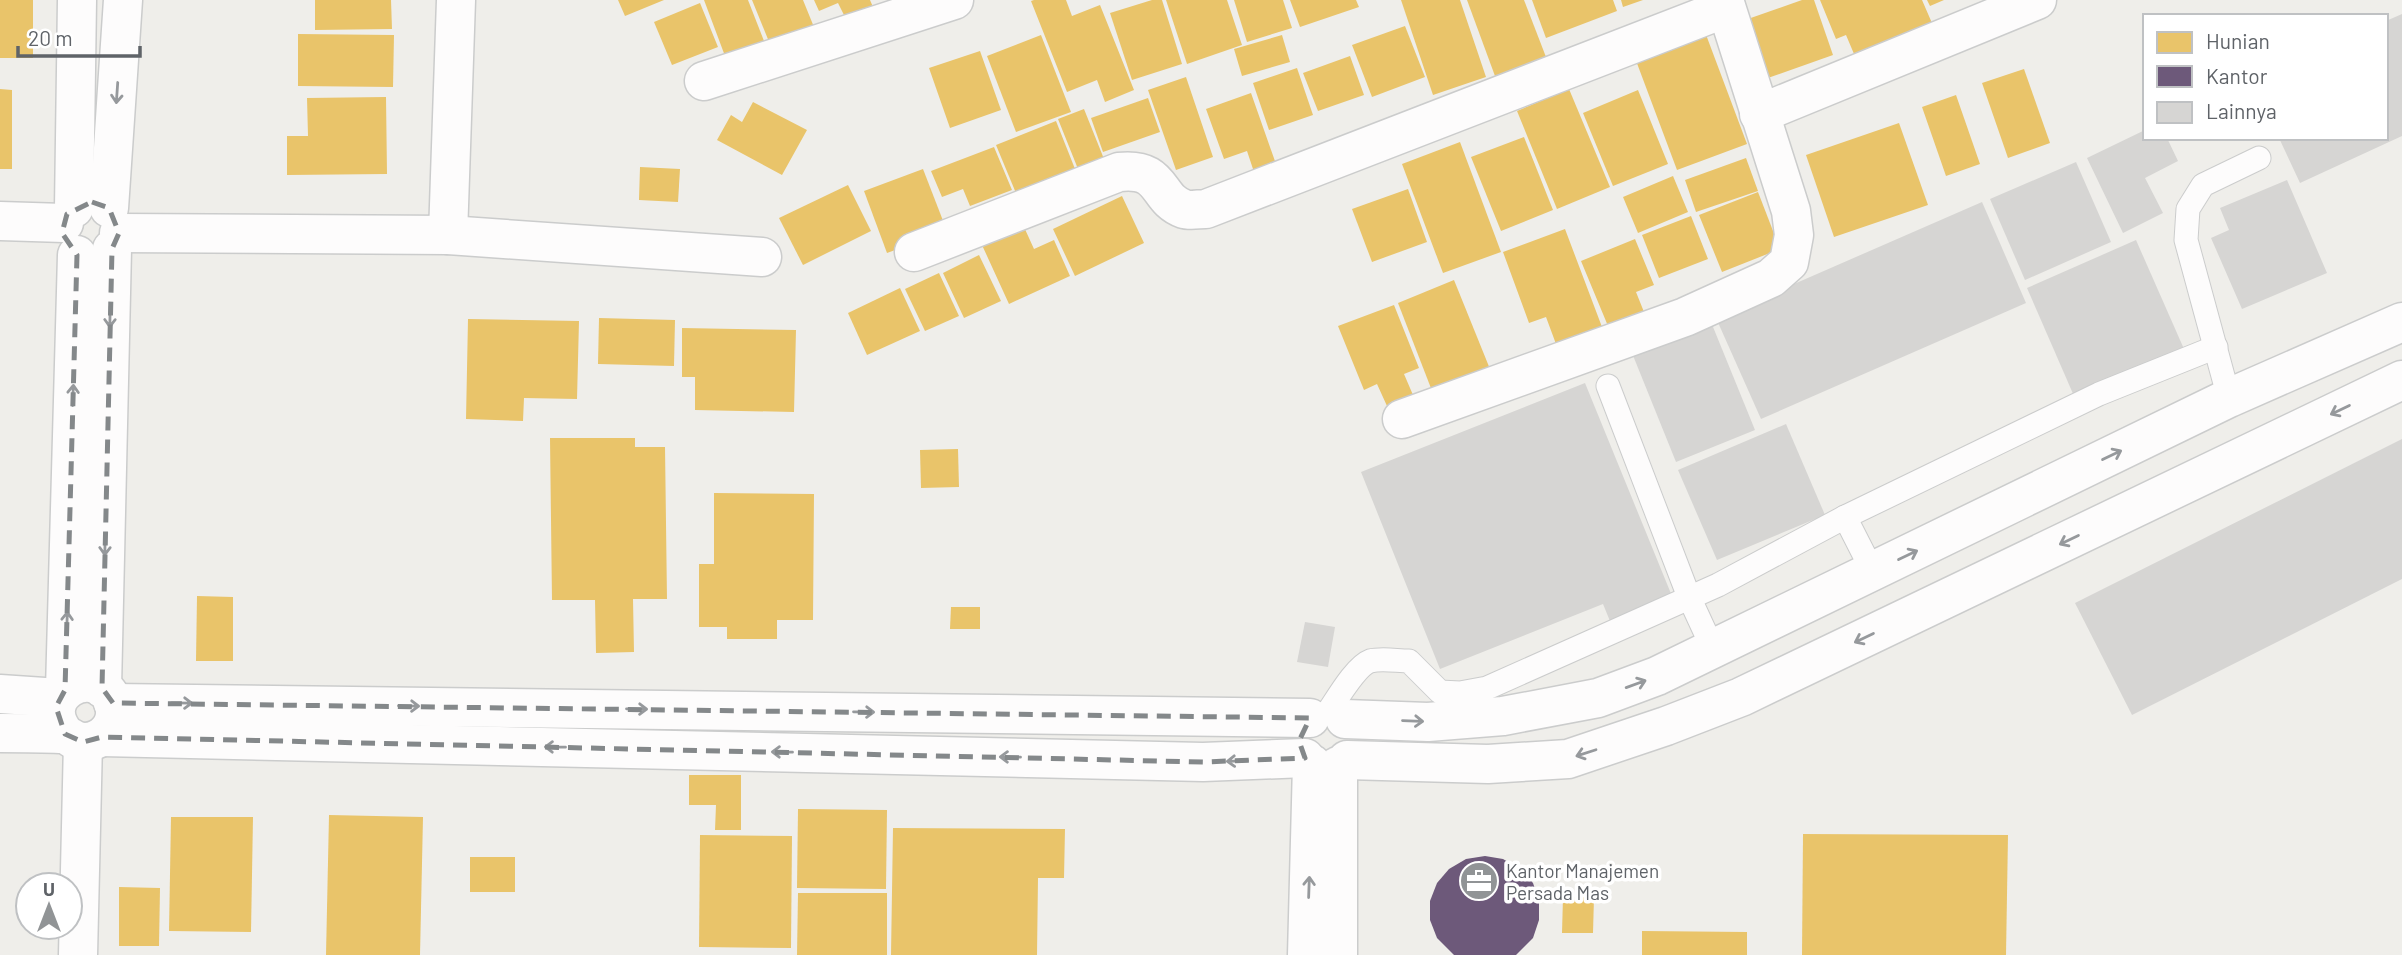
<svg xmlns="http://www.w3.org/2000/svg" width="2402" height="955" viewBox="0 0 2402 955" font-family="Barlow,sans-serif">
<style>
.homes{fill:#e9c46a}
.offices{fill:#6d597a}
.building{fill:#d6d5d3}
.lines{fill:none;stroke-linecap:round;stroke-linejoin:round}
.service-casing{stroke:#cbcccc;stroke-width:25}
.minor-casing{stroke:#cbcccc;stroke-width:41}
.service{stroke:#fdfcfc;stroke-width:23}
.minor{stroke:#fdfcfc;stroke-width:38}
.oneway{stroke:#96999c}
.marked{fill:none;stroke:#84888a;stroke-width:5;stroke-dasharray:14 9;stroke-linejoin:round}
.labels{text-anchor:middle;dominant-baseline:central;stroke-width:7;stroke-linejoin:round;paint-order:stroke}
.poi-label{font-size:19px;fill:#5f6368;stroke:#fff;text-anchor:start}
</style>
<rect width="100%" height="100%" fill="#efeeea"/>
<g class="homes">
<rect x="0" y="0" width="33" height="58"/>
<polygon points="315,0 391,0 392,29 315,30"/>
<polygon points="618,0 664,0 625,16"/>
<polygon points="704,0 748,0 764,41 725,56"/>
<polygon points="752,0 803,0 818,37 774,54"/>
<polygon points="814,0 870,0 873,7 846,19 838,3 819,11"/>
<polygon points="1034,0 1066,0 1072,16 1100,5 1134,90 1105,102 1097,80 1067,92 1031,1"/>
<polygon points="1152,0 1162,0 1182,64 1132,80 1110,13"/>
<polygon points="1166,0 1227,0 1242,45 1187,64"/>
<polygon points="1234,0 1283,0 1292,28 1247,42"/>
<polygon points="1290,0 1356,0 1359,7 1300,27"/>
<polygon points="1401,0 1460,0 1486,77 1433,95"/>
<polygon points="1467,0 1524,0 1546,57 1495,76"/>
<polygon points="1532,0 1613,0 1617,11 1546,38"/>
<polygon points="1621,0 1643,0 1623,7"/>
<polygon points="1802,0 1814,0 1833,55 1765,79 1745,20"/>
<polygon points="1820,0 1922,0 1935,30 1857,61 1846,35 1836,39"/>
<polygon points="1927,0 1944,0 1930,6"/>
<polygon points="700,3 718,47 672,65 654,22"/>
<polygon points="1405,26 1425,77 1372,97 1352,45"/>
<polygon points="1705,32 1747,144 1677,170 1635,58"/>
<polygon points="298,34 394,35 393,87 298,86"/>
<polygon points="1041,35 1071,112 1016,132 987,56"/>
<polygon points="1282,35 1290,62 1242,76 1234,49"/>
<polygon points="980,51 1001,110 950,128 929,68"/>
<polygon points="1350,56 1364,95 1318,111 1303,73"/>
<polygon points="1297,68 1313,115 1269,130 1253,83"/>
<polygon points="2024,69 2050,143 2008,158 1982,83"/>
<polygon points="1186,77 1213,157 1176,170 1148,90"/>
<polygon points="0,89 12,90 12,169 0,169"/>
<polygon points="1569,89 1610,187 1557,209 1517,111"/>
<polygon points="1638,90 1668,164 1613,186 1583,113"/>
<polygon points="1251,93 1276,164 1254,172 1247,151 1224,159 1206,109"/>
<polygon points="1956,95 1980,164 1946,176 1922,107"/>
<polygon points="386,97 387,174 287,175 287,136 308,136 307,98"/>
<polygon points="1148,98 1160,132 1103,152 1091,118"/>
<polygon points="753,102 807,130 782,175 717,140 731,115 742,122"/>
<polygon points="1084,109 1106,164 1080,174 1058,119"/>
<polygon points="1056,121 1077,174 1018,198 996,145"/>
<polygon points="1899,123 1928,205 1834,237 1806,155"/>
<polygon points="1524,137 1553,210 1501,231 1471,157"/>
<polygon points="1460,142 1501,252 1443,273 1402,164"/>
<polygon points="994,147 1012,190 970,206 963,189 942,197 931,171"/>
<polygon points="1746,158 1758,191 1696,212 1685,180"/>
<polygon points="640,167 680,169 678,202 639,200"/>
<polygon points="923,169 947,231 887,253 864,191"/>
<polygon points="1673,176 1688,212 1638,233 1623,197"/>
<polygon points="848,185 871,231 803,265 779,218"/>
<polygon points="1408,189 1427,242 1372,262 1352,209"/>
<polygon points="1758,192 1780,249 1722,272 1699,215"/>
<polygon points="1122,196 1144,243 1075,276 1053,229"/>
<polygon points="1691,216 1708,259 1659,278 1642,235"/>
<polygon points="1024,227 1034,249 1054,240 1070,276 1009,304 982,245"/>
<polygon points="1565,229 1602,327 1556,344 1546,317 1529,323 1503,252"/>
<polygon points="1635,239 1654,285 1636,292 1644,312 1608,326 1581,261"/>
<polygon points="979,255 1001,301 964,318 943,273"/>
<polygon points="939,273 959,316 925,331 905,289"/>
<polygon points="1454,280 1492,374 1434,396 1398,303"/>
<polygon points="900,288 920,331 867,355 848,313"/>
<polygon points="1394,305 1419,368 1404,374 1413,395 1387,406 1377,384 1364,390 1338,326"/>
<polygon points="599,318 675,320 674,366 598,364"/>
<polygon points="468,319 579,321 577,399 524,398 523,421 466,419"/>
<polygon points="682,328 796,330 794,412 695,410 695,377 682,377"/>
<polygon points="550,438 635,438 635,447 665,447 667,599 633,599 634,652 596,653 595,600 552,600"/>
<polygon points="958,449 959,487 921,488 920,450"/>
<polygon points="714,493 814,494 813,620 777,620 777,639 727,639 727,627 699,627 699,564 714,564"/>
<polygon points="197,596 233,597 233,661 196,661"/>
<polygon points="951,607 980,607 980,629 950,629"/>
<polygon points="689,775 741,775 741,830 715,830 716,805 689,805"/>
<polygon points="798,809 887,810 886,889 797,888"/>
<polygon points="329,815 423,817 420,955 326,955"/>
<polygon points="171,817 253,817 251,932 169,931"/>
<polygon points="893,828 1065,829 1064,878 1038,878 1037,955 891,955"/>
<polygon points="1803,834 2008,835 2006,955 1802,955"/>
<polygon points="700,835 792,836 791,948 699,947"/>
<rect x="470" y="857" width="45" height="35"/>
<polygon points="119,887 160,888 159,946 119,946"/>
<polygon points="798,893 887,893 887,955 797,955"/>
<polygon points="1563,897 1594,897 1593,933 1562,933"/>
<polygon points="1642,931 1747,932 1747,955 1642,955"/>
</g>
<polygon class="offices" points="1485,856 1503,859 1520,869 1533,883 1539,901 1539,920 1533,938 1516,955 1454,955 1437,938 1430,920 1430,901 1437,883 1449,869 1466,859"/>
<g class="building">
<polygon points="2402,14 2402,136 2300,183 2279,138 2386,138 2386,21"/>
<polygon points="2145,130 2145,138 2167,138 2178,161 2145,178 2163,213 2123,233 2087,158"/>
<polygon points="2076,162 2111,242 2025,280 1990,199"/>
<polygon points="2287,180 2327,273 2242,309 2211,238 2229,230 2220,208"/>
<polygon points="1982,202 2026,303 1761,419 1716,318"/>
<polygon points="2136,240 2184,349 2074,396 2027,288"/>
<polygon points="1711,322 1755,430 1676,462 1632,353"/>
<polygon points="1585,383 1674,601 1612,626 1603,604 1440,669 1361,472"/>
<polygon points="1786,424 1825,515 1717,560 1678,470"/>
<polygon points="2402,439 2402,579 2132,715 2075,603"/>
<polygon points="1305,622 1335,627 1328,667 1297,662"/>
</g>
<g class="lines">
<defs>
<g id="service">
<polyline points="1608,386 1689,597 1713,649"/>
<polyline points="2229,398 2186,240 2188,209 2203,185 2259,158"/>
<polyline points="1845,517 1873,572"/>
<path d="M 1328,712 C 1337,699 1356,666 1370,661 C 1382,658 1397,661 1409,661 L 1440,692 L 1460,693 L 1487,688 L 1718,585 L 1845,517 L 2099,394 L 2216,347"/>
</g>
<g id="minor">
<polyline points="704,81 954,0"/>
<polyline points="1759,114 2037,0"/>
<polyline points="74,208 77,0"/>
<polyline points="109,208 123,0"/>
<polyline points="0,221 64,223"/>
<polyline points="119,233 448,235 456,0"/>
<polyline points="448,235 762,257"/>
<path d="M 914,252 L 1119,172 C 1165,167 1155,199 1184,209 C 1190,211 1199,209 1206,209 L 1726,8"/>
<polyline points="1402,419 1685,317 1771,278 1789,262 1794,235 1791,211 1724,0"/>
<polyline points="102,688 112,249"/>
<polyline points="65,690 77,255"/>
<polyline points="0,694 59,698"/>
<polyline points="113,703 1310,718"/>
<polyline points="1345,719 1428,722 1503,716 1598,698 1657,676 2229,398 2402,322"/>
<path d="M 0,733 C 20,733 40,733 60,734 C 67,734 69,737 75,740 C 90,746 109,737 114,720 C 116,713 115,706 112,699 C 94,662 33,695 65,734"/>
<polyline points="102,737 1203,762 1305,758"/>
<polyline points="1347,760 1488,764 1568,759 1666,726 1741,697 2402,380"/>
<polyline points="1338,766 1338,955"/>
<polyline points="78,955 83,742"/>
<polyline points="1307,955 1312,764"/>
</g>
</defs>
<use href="#service" class="service-casing"/>
<use href="#minor" class="minor-casing"/>
<use href="#service" class="service"/>
<use href="#minor" class="minor"/>
</g>
<defs><path id="oneway-shaft" d="M-6 0H5M1.5-3L5.5 0L1.5 3" fill="none" stroke-width="1.6" stroke-linecap="round" stroke-linejoin="round" transform="scale(1.75)"/></defs>
<g class="oneway">
<use href="#oneway-shaft" transform="translate(117 93) rotate(94)"/>
<use href="#oneway-shaft" transform="translate(110 317) rotate(91)"/>
<use href="#oneway-shaft" transform="translate(73 395) rotate(-88)"/>
<use href="#oneway-shaft" transform="translate(2340 410) rotate(154)"/>
<use href="#oneway-shaft" transform="translate(2112 455) rotate(-26)"/>
<use href="#oneway-shaft" transform="translate(2069 540) rotate(154)"/>
<use href="#oneway-shaft" transform="translate(105 545) rotate(91)"/>
<use href="#oneway-shaft" transform="translate(1908 555) rotate(-26)"/>
<use href="#oneway-shaft" transform="translate(67 622) rotate(-88)"/>
<use href="#oneway-shaft" transform="translate(1864 638) rotate(154)"/>
<use href="#oneway-shaft" transform="translate(1636 684) rotate(-20)"/>
<use href="#oneway-shaft" transform="translate(182 703) rotate(1)"/>
<use href="#oneway-shaft" transform="translate(409 706) rotate(1)"/>
<use href="#oneway-shaft" transform="translate(637 709) rotate(1)"/>
<use href="#oneway-shaft" transform="translate(864 712) rotate(1)"/>
<use href="#oneway-shaft" transform="translate(1413 721) rotate(2)"/>
<use href="#oneway-shaft" transform="translate(555 747) rotate(-179)"/>
<use href="#oneway-shaft" transform="translate(782 752) rotate(-179)"/>
<use href="#oneway-shaft" transform="translate(1586 753) rotate(162)"/>
<use href="#oneway-shaft" transform="translate(1010 757) rotate(-179)"/>
<use href="#oneway-shaft" transform="translate(1237 761) rotate(178)"/>
<use href="#oneway-shaft" transform="translate(1309 887) rotate(-88)"/>
</g>
<path class="marked" d="M 92,202 L 109,208 L 119,233 L 112,249 L 102,688 L 113,703 L 1310,718 L 1299,741 L 1305,758 L 1203,762 L 102,737 L 83,742 L 65,734 L 56,707 L 65,690 L 77,255 L 62,233 L 67,214 Z"/>
<defs>
<symbol id="office-disc" viewBox="-11 -11 22 22"><circle r="9.5" fill="#919496" stroke="#fff"/><path d="M-6-3h4V-5.5h4V-3h4V5H-6ZM-1-4.5V-3h2v-1.5ZM-6 0V1H6V0Z" fill="#fff"/></symbol>
</defs>
<g fill-rule="evenodd">
<use href="#office-disc" x="1457" y="859" width="44" height="44"/>
</g>
<g class="labels">
<g class="poi-label">
<text x="1506" y="870">Kantor Manajemen<tspan x="1506" dy="22">Persada Mas</tspan></text>
</g>
</g>
<rect x="2143" y="14" width="245" height="126" fill="#ffffff" stroke="#bfc1c3" stroke-width="2"/>
<rect x="2157" y="32" width="35" height="21" fill="#e9c46a" stroke="#bfc1c3" stroke-width="2"/>
<text x="2206" y="49" font-size="21" fill="#5f6368">Hunian</text>
<rect x="2157" y="66" width="35" height="21" fill="#6d597a" stroke="#bfc1c3" stroke-width="2"/>
<text x="2206" y="84" font-size="21" fill="#5f6368">Kantor</text>
<rect x="2157" y="102" width="35" height="21" fill="#d6d5d3" stroke="#bfc1c3" stroke-width="2"/>
<text x="2206" y="119" font-size="21" fill="#5f6368">Lainnya</text>
<g transform="translate(49 906)"><circle r="33" fill="#ffffff" stroke="#bfc1c3" stroke-width="2"/>
<path d="M0-5L12 26L0 18L-12 26Z" fill="#919496"/>
<text y="-10" font-size="19" font-weight="bold" text-anchor="middle" fill="#5f6368">U</text>
</g>
<path d="M18 46v10h122v-10" fill="none" stroke="#5f6368" stroke-width="3.5"/>
<text x="28" y="46" font-size="21" fill="#5f6368" stroke="#ffffff" stroke-width="5" paint-order="stroke">20 m</text>
</svg>
